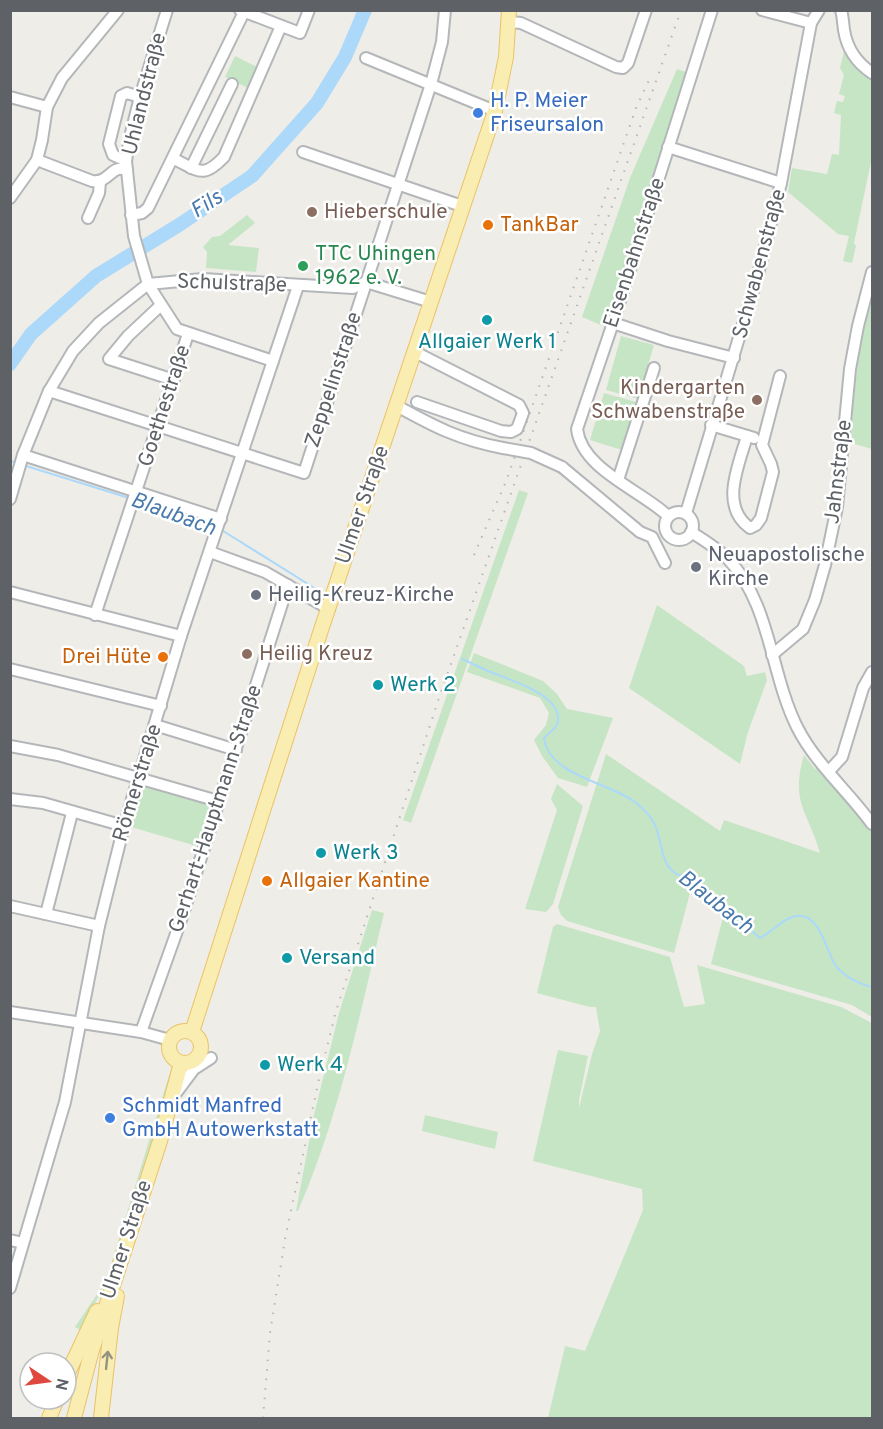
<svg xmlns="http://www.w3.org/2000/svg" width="883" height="1429" viewBox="0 0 883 1429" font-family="Overpass,sans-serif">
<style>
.green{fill:#c6e5c5}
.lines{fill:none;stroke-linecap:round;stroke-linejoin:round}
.stream{stroke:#acd9fa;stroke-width:2}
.river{stroke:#acd9fa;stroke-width:14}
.minor-casing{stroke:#b4b7ba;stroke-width:14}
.major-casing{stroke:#e9c366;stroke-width:16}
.minor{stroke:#fff;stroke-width:10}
.major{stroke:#faedb1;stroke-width:14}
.rail{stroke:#b5b6b6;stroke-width:2;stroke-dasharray:1.5 8;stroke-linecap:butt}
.minor-bridge-casing{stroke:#b4b7ba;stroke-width:14;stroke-linecap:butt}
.minor-bridge{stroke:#fff;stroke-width:10}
.oneway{stroke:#959380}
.shop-dot{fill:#3f7fe0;stroke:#fff;stroke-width:2}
.education-dot{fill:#8d6e63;stroke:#fff;stroke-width:2}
.food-dot{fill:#e8710a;stroke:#fff;stroke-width:2}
.leisure-dot{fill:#2e9e5b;stroke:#fff;stroke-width:2}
.culture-dot{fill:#0f9aa8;stroke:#fff;stroke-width:2}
.worship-dot{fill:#6b7280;stroke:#fff;stroke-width:2}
.labels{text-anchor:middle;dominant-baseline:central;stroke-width:5;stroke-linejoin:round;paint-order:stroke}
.street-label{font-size:21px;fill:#5e6266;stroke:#fff}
.shop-label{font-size:21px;fill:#366cbe;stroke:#fff;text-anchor:start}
.education-label{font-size:21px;fill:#785e54;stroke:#fff;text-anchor:start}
.food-label{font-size:21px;fill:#c56008;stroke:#fff;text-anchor:start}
.leisure-label{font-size:21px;fill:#27864d;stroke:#fff;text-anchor:start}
.culture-label{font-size:21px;fill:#0d838f;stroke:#fff;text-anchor:start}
.worship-label{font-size:21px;fill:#5b616d;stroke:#fff;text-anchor:start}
.water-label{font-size:22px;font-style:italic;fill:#497aac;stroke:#fff}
</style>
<rect width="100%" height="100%" fill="#efede7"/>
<g class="green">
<polygon points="845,47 872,78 871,121 872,121 872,157 854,243 856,246 852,263 843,261 849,236 838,234 788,192 792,168 827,174 832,154 839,155 841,115 834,113 837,101 843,102 845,96 839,94 844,75 840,68"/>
<polygon points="235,56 259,68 250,89 225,77"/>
<polygon points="677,69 686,72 608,328 582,317 630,178"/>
<polygon points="247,215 255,223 228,245 259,248 256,272 206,268 207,252 203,247 212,237 220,236"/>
<polygon points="872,289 872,449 848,442 860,346"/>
<polygon points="621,336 654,345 638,399 606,390"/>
<polygon points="604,393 636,402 622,450 590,440"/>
<polygon points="519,490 528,493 411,823 403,820"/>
<polygon points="657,605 744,666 747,676 765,672 767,680 748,732 740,764 629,688"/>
<polygon points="474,653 543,681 557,694 567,709 613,718 587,787 558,778 542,756 534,740 546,725 549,713 540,698 467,672"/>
<path d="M 606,754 L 720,831 L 724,820 L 820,853 C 808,811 790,803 804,755 L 815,769 L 820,767 L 872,829 L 872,1017 L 852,1005 L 711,964 L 723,917 L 702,902 L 691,889 L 674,953 L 567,921 L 561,915 L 558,907 Z"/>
<polygon points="143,782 213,803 200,847 131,827"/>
<polygon points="557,784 583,806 553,904 546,912 525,909 557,810 551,799"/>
<path d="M 372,910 L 384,913 C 360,1014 339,1117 298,1211 L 296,1211 L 314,1115 L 339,1013 Z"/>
<polygon points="557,924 670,957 684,1007 705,1004 697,965 841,1007 872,1023 872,1418 548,1418 565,1346 585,1351 643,1210 642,1189 533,1161 558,1050 588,1056 579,1100 579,1108 592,1054 600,1031 596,1007 590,1007 537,993 553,927"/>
<polygon points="172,1066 165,1101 113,1266 82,1331 75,1327 102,1287 109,1271"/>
<polygon points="425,1115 498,1132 495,1149 422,1131"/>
</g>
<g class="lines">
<g class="stream">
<polyline points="10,461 18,463"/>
<polyline points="23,465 129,498"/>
<polyline points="137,501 215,526"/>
<polyline points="220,529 324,594"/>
<path d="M 462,659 C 471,663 479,667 488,671 C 506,679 560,693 558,720 C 558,728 549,733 544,738 C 548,775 608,782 635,802 C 641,807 651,816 654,823 C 662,838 660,863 675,873 C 679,876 685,876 689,877 L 760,938 C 772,932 783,918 796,916 C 819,912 826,949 834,963 C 841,975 859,984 872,987"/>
</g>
<polyline class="river" points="10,364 31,334 96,276 179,225 252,176 317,103 345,57 365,10"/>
<defs>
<g id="minor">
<polyline points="167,10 140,97 130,137 126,161 134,236 148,284 177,329 273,361"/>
<polyline points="240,10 300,33 309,10"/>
<polyline points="762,10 811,23"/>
<path d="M 841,10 C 843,17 843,23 844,30 C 847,49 857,63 872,73"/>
<polyline points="510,22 521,23 616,67 623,68 628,63 646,10"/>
<polyline points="366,58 495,111"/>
<polyline points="10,97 47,107"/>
<polyline points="668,147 781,183"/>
<polyline points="303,152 462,206"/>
<path d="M 174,159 C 199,171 203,179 224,157 L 281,26"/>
<path d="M 37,160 L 92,181 C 111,183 110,164 127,170"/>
<polyline points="126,161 113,155 109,144 121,96 127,93 140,97"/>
<polyline points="191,168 232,84"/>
<polyline points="10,198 37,160 42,140 47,107 62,78 118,10"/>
<polyline points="131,215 142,213 148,208 245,10"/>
<polyline points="88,218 99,193 100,182"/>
<polyline points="161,305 128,336 109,359 174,380"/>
<polyline points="613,323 668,341 734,358"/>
<polyline points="415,352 519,405 523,413 517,429 511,432 501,431 417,402"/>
<polyline points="49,391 304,473 431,84 442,42 445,10"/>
<path d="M 397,406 C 435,427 460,440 503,448"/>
<polyline points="711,425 754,438"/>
<path d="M 747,436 C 739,465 719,506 750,528 L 756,525 L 761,518 L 773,472 L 771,464 L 762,445 L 780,376"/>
<polyline points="23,455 221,519"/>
<polyline points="562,467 640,532 652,537 665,563"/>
<polyline points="618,480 654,368"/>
<polyline points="10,499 23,455 49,391 73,351 99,323 148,284 203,279 353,288 366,282 431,302"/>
<circle cx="679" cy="526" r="14"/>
<polyline points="686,513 757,278 781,183 811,23 819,10"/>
<path d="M 668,516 C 641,490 582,470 577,429 L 613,323 L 712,10"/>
<path d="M 691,532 C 704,540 717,548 728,559 C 771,604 770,673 797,727 C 815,763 848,791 872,824"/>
<polyline points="210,552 265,572 329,609"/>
<polyline points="10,592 181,636"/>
<polyline points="95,615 188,334"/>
<polyline points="772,655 803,629 815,600 825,565 837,507 850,369 858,326 872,272"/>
<polyline points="10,669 161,706"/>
<polyline points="155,725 236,750"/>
<polyline points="10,746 58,755 218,801"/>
<polyline points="829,771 842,757 863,688 872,672"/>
<polyline points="10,799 43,803 124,826"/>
<polyline points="10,906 99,926"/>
<polyline points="46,914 72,813"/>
<polyline points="10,1012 141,1032 170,1040"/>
<polyline points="141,1032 182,917 288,585"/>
<polyline points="176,1093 194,1069 211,1058"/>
<polyline points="10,1240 23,1243"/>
<polyline points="10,1288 65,1102 99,926 124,826 181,636 298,286"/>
</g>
<g id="major">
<circle cx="185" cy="1047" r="16"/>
<polyline points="192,1032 321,630 495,111 506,57 509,10"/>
<polyline points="66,1377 97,1311"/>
<polyline points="49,1418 57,1399"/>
<polyline points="74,1418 92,1350 160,1141 181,1063"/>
<polyline points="101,1418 111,1328 117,1296"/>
</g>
</defs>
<use href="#minor" class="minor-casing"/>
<use href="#major" class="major-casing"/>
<use href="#minor" class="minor"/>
<use href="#major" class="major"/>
<g class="rail">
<polyline points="474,555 507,479 636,108 650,78"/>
<polyline points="263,1418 270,1333 285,1239 319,1079 336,1011 439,698 681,10"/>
</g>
<defs>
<polyline id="minor-bridge" points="503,448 531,453 562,467"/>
</defs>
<use href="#minor-bridge" class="minor-bridge-casing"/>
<use href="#minor-bridge" class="minor-bridge"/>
</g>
<defs><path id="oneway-shaft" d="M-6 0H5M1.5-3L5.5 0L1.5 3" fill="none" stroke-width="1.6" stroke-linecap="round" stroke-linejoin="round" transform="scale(1.5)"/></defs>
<use class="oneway" href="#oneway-shaft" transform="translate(107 1360) rotate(-84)"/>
<g class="shop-dot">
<circle cx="478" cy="113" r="6"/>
<circle cx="110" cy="1118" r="6"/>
</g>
<g class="education-dot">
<circle cx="312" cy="212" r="6"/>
<circle cx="757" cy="400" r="6"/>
<circle cx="247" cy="654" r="6"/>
</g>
<g class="food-dot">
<circle cx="488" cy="225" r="6"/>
<circle cx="163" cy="657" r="6"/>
<circle cx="267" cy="881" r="6"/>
</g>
<circle class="leisure-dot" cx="303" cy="266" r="6"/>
<g class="culture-dot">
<circle cx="487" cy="320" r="6"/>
<circle cx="378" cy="685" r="6"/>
<circle cx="321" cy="853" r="6"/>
<circle cx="287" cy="958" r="6"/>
<circle cx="265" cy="1065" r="6"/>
</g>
<g class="worship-dot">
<circle cx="696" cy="567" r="6"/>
<circle cx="256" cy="595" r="6"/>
</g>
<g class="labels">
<g class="street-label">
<text transform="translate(145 94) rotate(-76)">Uhlandstraße</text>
<text transform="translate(635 253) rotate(-72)">Eisenbahnstraße</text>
<text transform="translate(760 264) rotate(-75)">Schwabenstraße</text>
<text transform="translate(232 284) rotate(2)">Schulstraße</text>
<text transform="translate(334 380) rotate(-72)">Zeppelinstraße</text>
<text transform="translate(165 406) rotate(-72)">Goethestraße</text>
<text transform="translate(839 472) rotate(-83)">Jahnstraße</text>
<text transform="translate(363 505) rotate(-71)">Ulmer Straße</text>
<text transform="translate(138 783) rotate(-73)">Römerstraße</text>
<text transform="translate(216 809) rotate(-72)">Gerhart-Hauptmann-Straße</text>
<text transform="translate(127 1240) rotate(-72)">Ulmer Straße</text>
</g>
<g class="shop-label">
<text x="490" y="101">H. P. Meier<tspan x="490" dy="24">Friseursalon</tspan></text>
<text x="122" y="1106">Schmidt Manfred<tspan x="122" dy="24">GmbH Autowerkstatt</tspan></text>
</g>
<g class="education-label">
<text x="324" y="212">Hieberschule</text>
<text x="745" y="388" text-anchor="end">Kindergarten<tspan x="745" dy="24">Schwabenstraße</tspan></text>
<text x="259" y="654">Heilig Kreuz</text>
</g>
<g class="food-label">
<text x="500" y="225">TankBar</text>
<text x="151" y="657" text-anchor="end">Drei Hüte</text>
<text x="279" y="881">Allgaier Kantine</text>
</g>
<g class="leisure-label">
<text x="315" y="254">TTC Uhingen<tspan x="315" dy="24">1962 e. V.</tspan></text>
</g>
<g class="culture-label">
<text x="487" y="342" text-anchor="middle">Allgaier Werk 1</text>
<text x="390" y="685">Werk 2</text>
<text x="333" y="853">Werk 3</text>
<text x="299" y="958">Versand</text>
<text x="277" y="1065">Werk 4</text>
</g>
<g class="worship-label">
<text x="708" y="555">Neuapostolische<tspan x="708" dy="24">Kirche</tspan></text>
<text x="268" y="595">Heilig-Kreuz-Kirche</text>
</g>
<g class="water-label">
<text transform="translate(207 205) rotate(-33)">Fils</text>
<text transform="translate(173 515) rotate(20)">Blaubach</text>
<text transform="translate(715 903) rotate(38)">Blaubach</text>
</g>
</g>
<rect width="883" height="1429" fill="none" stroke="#5e6266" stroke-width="24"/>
<g transform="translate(48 1381) rotate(103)"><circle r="28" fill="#ffffff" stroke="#bfc0c2" stroke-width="1.5"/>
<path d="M0-4.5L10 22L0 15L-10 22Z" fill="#df483e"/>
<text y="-9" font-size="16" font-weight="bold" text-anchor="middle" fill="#5e6266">N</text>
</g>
</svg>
